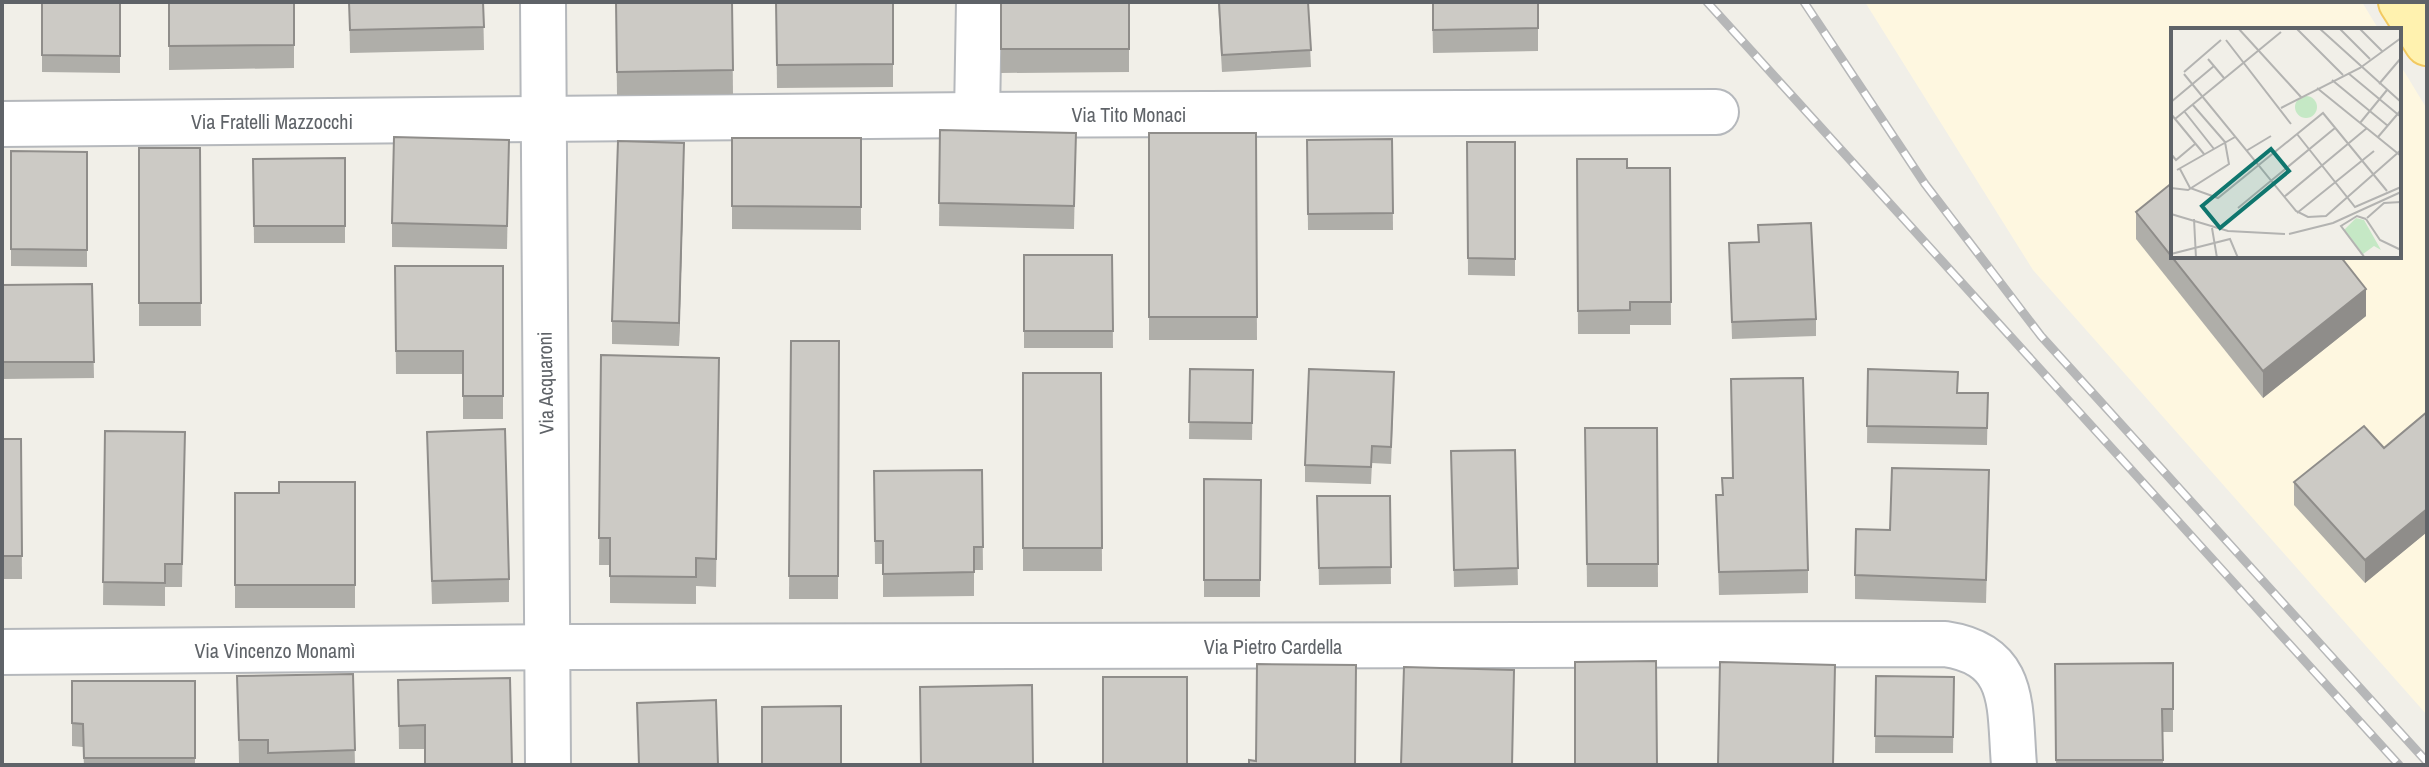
<svg xmlns="http://www.w3.org/2000/svg" width="2429" height="767" viewBox="0 0 2429 767" font-family="'Archivo Narrow',sans-serif">
<style>
.commercial{fill:#fef7e0}
.lines{fill:none;stroke-linecap:round;stroke-linejoin:round}
.minor-casing{stroke:#b5b8bc;stroke-width:48}
.major-casing{stroke:#f2c960;stroke-width:48}
.minor{stroke:#fff;stroke-width:44}
.major{stroke:#fff2af;stroke-width:44}
.rail-casing{stroke:#b6b7b8;stroke-width:9}
.rail{stroke:#fff;stroke-width:6;stroke-dasharray:18;stroke-linecap:butt}
.wall{fill:#afaea9}
.shaded-wall{fill:#8f8d8a}
.building{fill:#cccac5;stroke:#8f8d8a;stroke-width:2}
.labels{text-anchor:middle;dominant-baseline:central;stroke-width:6;stroke-linejoin:round;paint-order:stroke}
.street-label{font-size:20px;fill:#5f6368;stroke:#fff}
.inset-road{fill:none;stroke:#b3b3b1;stroke-width:2}
.view{fill:#0f766e;fill-opacity:0.15;stroke:#0f766e;stroke-width:4}
.inset-edge{fill:none;stroke:#5f6368;stroke-width:4}
</style>
<rect width="100%" height="100%" fill="#f1efe8"/>
<polygon class="commercial" points="1865,2 2362,2 2379,30 2173,30 2173,256 2399,256 2399,63 2427,109 2427,715 2033,270"/>
<g class="lines">
<defs>
<g id="minor">
<polyline points="543,2 548,765"/>
<polyline points="977,115 979,2"/>
<polyline points="2,124 977,115 1716,112"/>
<path d="M 2,652 L 575,647 L 1945,644 C 2018,655 2009,707 2014,765"/>
</g>
<polyline id="major" points="2401,2 2427,43"/>
</defs>
<use href="#minor" class="minor-casing"/>
<use href="#major" class="major-casing"/>
<use href="#minor" class="minor"/>
<use href="#major" class="major"/>
<defs>
<g id="rail">
<polyline points="1707,2 2399,765"/>
<polyline points="1804,2 1925,184 2041,336 2427,762"/>
</g>
</defs>
<use href="#rail" class="rail-casing"/>
<use href="#rail" class="rail"/>
</g>
<g class="wall">
<polygon points="42,2 120,2 120,73 42,72"/>
<polygon points="169,2 294,2 294,68 169,70"/>
<polygon points="349,2 483,2 484,50 350,53"/>
<polygon points="616,2 732,2 733,94 617,95"/>
<polygon points="776,2 893,2 893,87 777,88"/>
<polygon points="1001,2 1129,2 1129,72 1001,73"/>
<polygon points="1218,2 1308,2 1311,67 1222,72"/>
<polygon points="1432,2 1538,2 1538,51 1433,53"/>
<polygon points="940,130 1076,133 1074,229 939,226"/>
<polygon points="1149,133 1256,133 1257,340 1149,340"/>
<polygon points="732,138 861,138 861,230 732,229"/>
<polygon points="1392,139 1393,230 1308,230 1307,140"/>
<polygon points="509,140 507,249 392,247 392,223"/>
<polygon points="1467,142 1515,142 1515,276 1468,275"/>
<polygon points="139,148 200,148 201,326 139,326"/>
<polygon points="11,151 87,152 87,267 11,266"/>
<polygon points="345,158 345,243 254,243 253,159"/>
<polygon points="1577,159 1627,168 1670,168 1671,325 1630,325 1630,334 1578,334"/>
<polygon points="684,166 679,346 612,344 612,321"/>
<polygon points="2136,212 2366,316 2263,398 2136,239"/>
<polygon points="1758,225 1816,319 1816,336 1732,339 1729,243 1758,242"/>
<polygon points="1024,255 1112,255 1113,348 1024,348"/>
<polygon points="395,266 503,266 503,419 463,419 463,374 396,374"/>
<polygon points="92,284 94,378 2,379 2,285"/>
<polygon points="791,341 839,341 838,599 789,599"/>
<polygon points="601,355 719,358 716,587 696,586 696,604 610,603 610,565 599,565"/>
<polygon points="1190,369 1253,370 1252,440 1189,439"/>
<polygon points="1868,369 1957,393 1988,393 1987,445 1867,443"/>
<polygon points="1023,373 1101,373 1102,571 1023,571"/>
<polygon points="1394,389 1391,464 1372,463 1371,484 1305,482 1305,465"/>
<polygon points="2427,412 2427,532 2365,583 2294,505 2294,482 2384,448"/>
<polygon points="1585,428 1657,428 1658,587 1587,587"/>
<polygon points="105,431 185,432 182,587 165,587 165,606 103,605"/>
<polygon points="427,432 509,579 509,602 432,604"/>
<polygon points="2,439 21,439 22,579 2,579"/>
<polygon points="1515,450 1518,585 1454,587 1451,451"/>
<polygon points="982,470 983,570 974,570 974,596 883,597 883,564 875,564 874,471"/>
<polygon points="1204,479 1261,480 1260,597 1204,597"/>
<polygon points="355,482 355,608 235,608 235,493 279,493"/>
<polygon points="1989,493 1986,603 1855,599 1855,575 1890,530"/>
<polygon points="1716,495 1808,570 1808,593 1719,595"/>
<polygon points="1317,496 1390,496 1391,584 1319,585"/>
<polygon points="2173,663 2173,732 2163,732 2163,765 2056,765 2055,664"/>
<polygon points="353,674 355,765 268,765 268,763 239,763 237,676"/>
<polygon points="1876,676 1954,677 1953,753 1875,753"/>
<polygon points="398,680 512,765 425,749 399,749"/>
<polygon points="72,681 195,681 195,765 84,765 83,747 72,746"/>
</g>
<g class="shaded-wall">
<polygon points="684,143 684,166 679,346 679,323"/>
<polygon points="2366,289 2366,316 2263,398 2263,371"/>
<polygon points="2427,509 2427,532 2365,583 2365,560"/>
</g>
<g class="building">
<polygon points="42,2 120,2 120,56 42,55"/>
<polygon points="169,2 294,2 294,45 169,46"/>
<polygon points="349,2 483,2 484,27 350,30"/>
<polygon points="616,2 732,2 733,70 617,72"/>
<polygon points="776,2 893,2 893,64 777,65"/>
<rect x="1001" y="2" width="128" height="47"/>
<polygon points="1219,2 1308,2 1311,50 1222,55"/>
<polygon points="1433,2 1538,2 1538,28 1433,30"/>
<polygon points="940,130 1076,133 1074,206 939,203"/>
<polygon points="1149,133 1256,133 1257,317 1149,317"/>
<polygon points="394,137 509,140 507,226 392,223"/>
<polygon points="732,138 861,138 861,207 732,206"/>
<polygon points="1392,139 1393,213 1308,214 1307,140"/>
<polygon points="618,141 684,143 679,323 612,321"/>
<polygon points="1467,142 1515,142 1515,259 1468,258"/>
<polygon points="139,148 200,148 201,303 139,303"/>
<polygon points="11,151 87,152 87,250 11,249"/>
<polygon points="345,158 345,226 254,226 253,159"/>
<polygon points="1577,159 1627,159 1627,168 1670,168 1671,302 1630,302 1630,310 1578,311"/>
<polygon points="2173,182 2173,256 2340,256 2366,289 2263,371 2136,212"/>
<polygon points="1811,223 1816,319 1732,322 1729,243 1759,242 1758,225"/>
<polygon points="1024,255 1112,255 1113,331 1024,331"/>
<polygon points="395,266 503,266 503,396 463,396 463,351 396,351"/>
<polygon points="92,284 94,362 2,362 2,285"/>
<polygon points="791,341 839,341 838,576 789,576"/>
<polygon points="601,355 719,358 716,559 696,558 696,577 610,576 610,538 599,538"/>
<polygon points="1190,369 1253,370 1252,423 1189,422"/>
<polygon points="1309,369 1394,372 1391,447 1372,446 1371,467 1305,465"/>
<polygon points="1868,369 1958,372 1957,393 1988,393 1987,428 1867,426"/>
<polygon points="1023,373 1101,373 1102,548 1023,548"/>
<polygon points="1803,378 1808,570 1719,572 1716,495 1723,495 1722,478 1733,478 1731,379"/>
<polygon points="2427,412 2427,509 2365,560 2294,482 2364,426 2384,448"/>
<polygon points="1585,428 1657,428 1658,564 1587,564"/>
<polygon points="505,429 509,579 432,581 427,432"/>
<polygon points="105,431 185,432 182,564 165,564 165,583 103,582"/>
<polygon points="2,439 21,439 22,556 2,556"/>
<polygon points="1515,450 1518,568 1454,570 1451,451"/>
<polygon points="1892,468 1989,470 1986,580 1855,575 1856,529 1890,530"/>
<polygon points="982,470 983,547 974,547 974,572 883,574 883,541 875,541 874,471"/>
<polygon points="1204,479 1261,480 1260,580 1204,580"/>
<polygon points="279,482 355,482 355,585 235,585 235,493 279,493"/>
<polygon points="1317,496 1390,496 1391,567 1319,568"/>
<polygon points="1656,661 1657,765 1575,765 1575,662"/>
<polygon points="1720,662 1835,665 1833,765 1718,765"/>
<polygon points="2173,663 2173,709 2162,709 2163,760 2056,760 2055,664"/>
<polygon points="1257,664 1356,665 1355,765 1249,765 1249,760 1256,761"/>
<polygon points="1404,667 1514,670 1512,765 1401,765"/>
<polygon points="353,674 355,750 268,753 268,740 239,740 237,676"/>
<polygon points="1876,676 1954,677 1953,737 1875,736"/>
<rect x="1103" y="677" width="84" height="88"/>
<polygon points="510,678 512,765 425,765 425,725 399,726 398,680"/>
<polygon points="72,681 195,681 195,758 84,758 83,724 72,723"/>
<polygon points="1032,685 1033,765 921,765 920,687"/>
<polygon points="716,700 718,765 639,765 637,703"/>
<polygon points="841,706 841,765 762,765 762,707"/>
</g>
<g class="labels">
<g class="street-label">
<text x="1129" y="114">Via Tito Monaci</text>
<text x="272" y="121">Via Fratelli Mazzocchi</text>
<text transform="translate(545 383) rotate(-91)">Via Acquaroni</text>
<text x="1273" y="646">Via Pietro Cardella</text>
<text x="275" y="650">Via Vincenzo Monamì</text>
</g>
</g>
<g transform="translate(2171 28)">
<rect width="230" height="230" fill="#f1efe8"/>
<path d="M124 79a11 11 0 1 1 22 0a11 11 0 1 1-22 0Z" fill="#c5e8c5"/>
<path d="M 185,190 L 193,192 L 210,222 L 203,218 L 192,226 L 173,202 Z" fill="#c5e8c5"/>
<path class="inset-road" d="M 67,0 L 130,69M 125,0 L 172,47M 148,0 L 230,74M 168,0 L 199,31M 188,0 L 211,23M 55,12 L 120,96M 37,31 L 53,50M 13,44 L 50,12M 177,45 L 230,89M 13,46 L 125,183 L 137,189 L 155,188 L 230,122M 161,52 L 217,98M 208,56 L 230,30M 146,60 L 230,128M 0,74 L 43,38M 110,80 L 189,40 L 230,10M 13,83 L 43,121M 0,86 L 33,126M 4,91 L 110,4M 189,95 L 216,62M 126,106 L 184,179 L 230,159M 207,109 L 230,82M 75,123 L 100,108M 0,126 L 5,132 L 24,116M 9,141 L 19,160 L 47,170 L 152,85 L 216,163M 6,142 L 64,109M 0,160 L 17,162 L 58,136 L 54,114 L 21,76M 113,169 L 196,100M 67,180 L 164,100M 126,185 L 203,123M 0,186 L 57,203 L 114,206M 196,190 L 213,175 L 230,174M 23,191 L 25,230M 195,191 L 209,212 L 230,222M 41,200 L 46,230M 118,206 L 162,195 L 230,164M 0,226 L 59,211 L 67,230M 194,230 L 170,198 L 186,188 L 195,191"/>
<path class="view" d="M 100,121 L 118,143 L 49,200 L 31,178 Z"/>
<rect width="230" height="230" class="inset-edge"/>
</g>
<rect width="2429" height="767" fill="none" stroke="#5f6368" stroke-width="8"/>
</svg>
